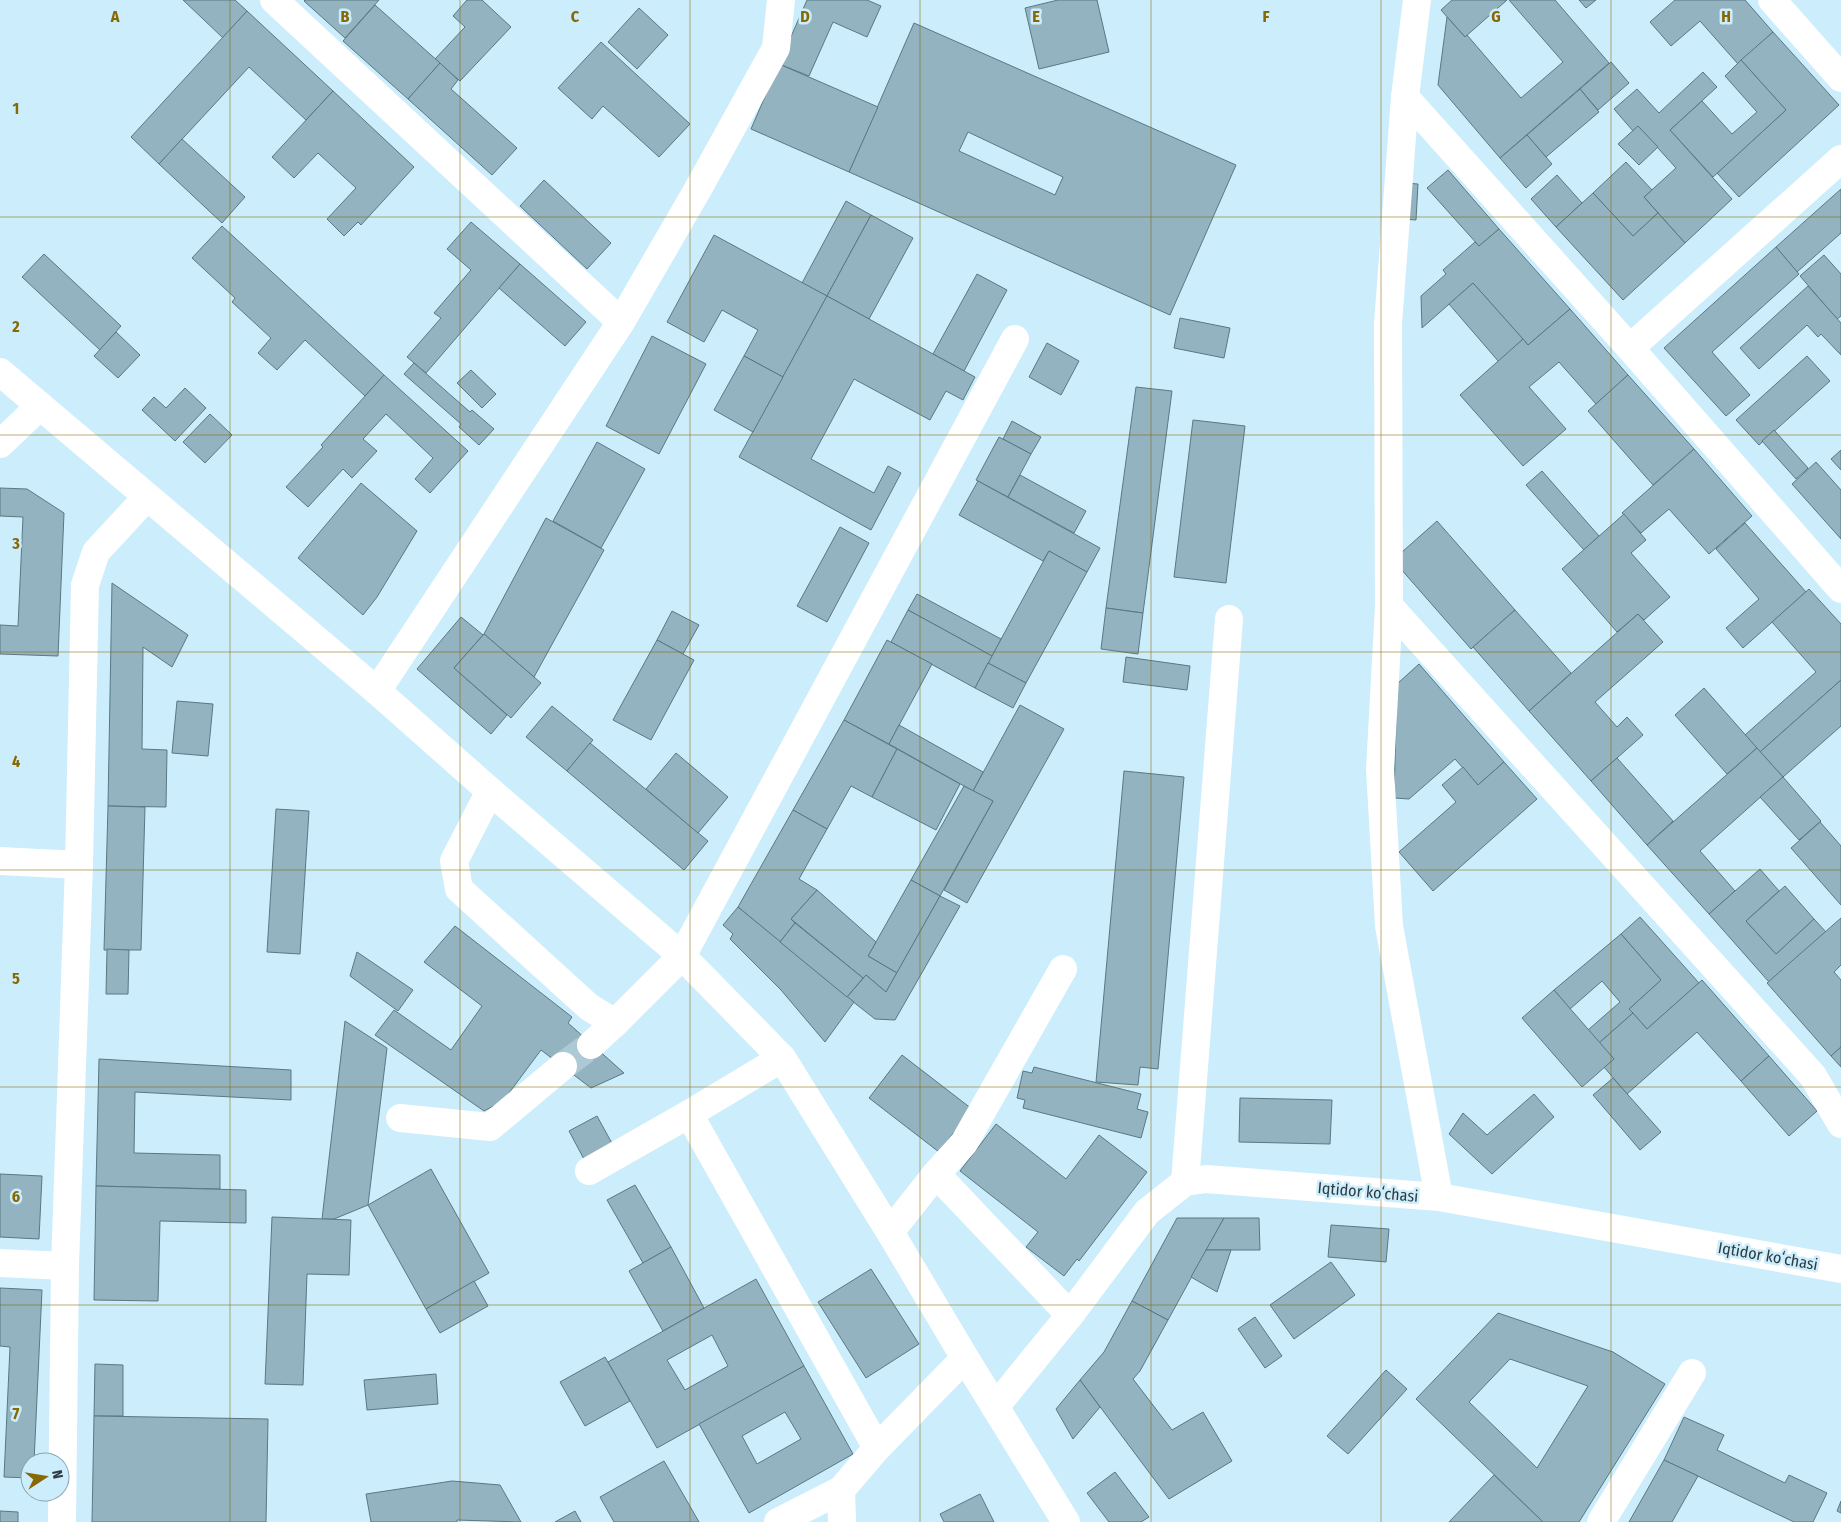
<svg xmlns="http://www.w3.org/2000/svg" width="1841" height="1522" viewBox="0 0 1841 1522" font-family="'Fira Sans Condensed',sans-serif">
<style>
.building{fill:#93b3c0;stroke:#5a7884;fill-rule:evenodd}
.lines{fill:none;stroke-linecap:round;stroke-linejoin:round}
.minor-tunnel{stroke:#acc9d5;stroke-width:28;stroke-dasharray:28 14;stroke-linecap:butt}
.minor{stroke:#fff;stroke-width:28}
.grid{fill:none;stroke:#886804;stroke-width:1;stroke-opacity:0.55}
.labels{text-anchor:middle;dominant-baseline:central;stroke-width:5;stroke-linejoin:round;paint-order:stroke}
.street-label{font-size:16px;fill:#2d3a3f;stroke:#ccedfb}
.grid-label{font-size:16px;text-anchor:middle;font-weight:bold;fill:#886804;stroke:#ccedfb;stroke-width:5;stroke-linejoin:round;paint-order:stroke}
</style>
<rect width="100%" height="100%" fill="#ccedfb"/>
<g class="building">
<polygon points="183,0 235,0 247,11 223,38"/>
<polygon points="305,0 379,0 345,38 304,1"/>
<polygon points="467,0 482,0 511,27 460,81 435,59 465,27 453,16"/>
<polygon points="807,0 867,0 881,6 867,37 833,22 809,76 779,64"/>
<polygon points="1058,0 1097,0 1109,52 1039,69 1025,8"/>
<polygon points="1452,0 1507,0 1465,37 1441,10"/>
<polygon points="1509,0 1555,0 1609,63 1500,158 1438,85 1447,17 1465,37 1467,35 1521,98 1563,62"/>
<polygon points="1579,0 1596,0 1586,8"/>
<polygon points="1675,0 1745,0 1773,32 1738,64 1700,21 1671,46 1650,22"/>
<polygon points="375,5 440,63 408,99 343,41"/>
<polygon points="639,8 668,35 637,69 608,42"/>
<polygon points="247,11 333,91 306,120 249,67 159,164 131,137"/>
<path d="M 914,23 L 1236,165 L 1170,315 L 849,172 ZM 968,132 L 1063,177 L 1055,195 L 959,151 Z"/>
<polygon points="1773,32 1839,105 1739,197 1717,173 1786,110 1741,60"/>
<polygon points="601,42 690,124 659,157 603,106 592,119 558,88"/>
<polygon points="1741,60 1786,110 1713,177 1670,130 1702,101 1732,134 1757,112 1725,76"/>
<polygon points="1611,62 1629,83 1598,110 1580,89"/>
<polygon points="440,63 458,80 451,89 517,148 492,175 408,99"/>
<polygon points="779,64 878,107 849,172 751,129"/>
<polygon points="1703,72 1717,87 1670,130 1732,199 1685,243 1644,197 1676,168 1638,126 1633,131 1614,109 1637,89 1659,113"/>
<polygon points="1580,89 1599,112 1546,157 1527,135"/>
<polygon points="333,91 414,167 361,225 358,222 344,236 327,219 356,188 318,153 294,178 272,157"/>
<polygon points="1638,126 1658,147 1639,165 1618,144"/>
<polygon points="1527,135 1552,164 1526,188 1500,158"/>
<polygon points="182,139 245,197 222,223 159,164"/>
<polygon points="1626,162 1652,190 1644,197 1658,213 1633,236 1593,193"/>
<polygon points="1448,170 1499,229 1479,246 1427,188"/>
<polygon points="1557,175 1582,203 1556,227 1531,199"/>
<polygon points="544,180 611,243 587,269 520,206"/>
<polygon points="1404,183 1418,184 1416,220 1402,219"/>
<polygon points="1841,189 1841,233 1797,272 1776,247"/>
<polygon points="1593,193 1633,236 1658,213 1685,243 1623,300 1556,227"/>
<polygon points="846,201 871,215 827,296 802,283"/>
<polygon points="871,215 913,238 869,319 827,296"/>
<polygon points="471,222 520,264 426,373 407,357 441,318 434,313 471,270 447,249"/>
<polygon points="222,226 384,375 365,396 305,340 277,370 258,353 271,338 232,302 235,298 192,258"/>
<polygon points="1499,229 1570,309 1528,345 1473,283 1422,328 1421,296 1446,274 1443,270 1475,242 1479,246"/>
<polygon points="714,235 827,296 783,377 744,356 758,330 722,310 704,342 667,322"/>
<polygon points="1776,247 1799,274 1712,352 1750,395 1726,416 1664,348"/>
<polygon points="44,254 121,326 100,350 22,277"/>
<polygon points="1824,255 1841,274 1841,316 1837,319 1800,276"/>
<polygon points="520,264 586,322 565,346 499,288"/>
<polygon points="977,274 1007,290 964,371 933,354"/>
<polygon points="1473,283 1523,339 1499,362 1449,304"/>
<polygon points="1808,286 1841,323 1841,355 1821,334 1818,337 1807,325 1759,369 1740,348"/>
<polygon points="827,296 975,377 963,400 946,391 930,420 854,379 811,459 874,493 888,466 901,473 871,530 739,457"/>
<polygon points="1570,309 1628,375 1596,404 1559,362 1529,387 1566,429 1523,466 1460,395 1523,339 1528,345"/>
<polygon points="1180,318 1230,328 1224,358 1174,348"/>
<polygon points="116,332 140,355 118,378 94,356"/>
<polygon points="652,336 706,364 659,454 606,426"/>
<polygon points="1047,343 1079,361 1061,395 1029,377"/>
<polygon points="744,356 783,377 753,432 714,410"/>
<polygon points="1807,356 1830,381 1759,445 1736,420"/>
<polygon points="414,363 470,412 472,410 494,429 479,445 459,427 461,424 404,374"/>
<polygon points="471,370 496,394 482,408 457,383"/>
<polygon points="384,375 468,451 430,493 415,479 433,458 386,414 363,439 377,451 352,478 343,469 308,507 286,487 323,447 321,445"/>
<polygon points="1628,375 1694,449 1653,485 1588,411"/>
<polygon points="1136,387 1172,391 1143,613 1106,608"/>
<polygon points="185,388 206,408 175,441 142,410 154,397 166,408"/>
<polygon points="210,414 232,435 205,463 183,442"/>
<polygon points="1193,420 1245,426 1226,583 1174,577"/>
<polygon points="1012,421 1041,437 1031,454 1003,439"/>
<polygon points="1774,430 1808,468 1796,479 1762,441"/>
<polygon points="999,437 1031,454 1008,497 976,480"/>
<polygon points="597,442 645,469 601,548 553,521"/>
<polygon points="1694,449 1752,516 1709,554 1669,509 1641,533 1622,513"/>
<polygon points="1841,450 1841,470 1831,459"/>
<polygon points="1816,462 1841,490 1841,539 1792,484"/>
<polygon points="1542,471 1599,536 1584,550 1526,485"/>
<polygon points="1020,475 1086,511 1074,533 1008,497"/>
<polygon points="978,481 1100,548 1087,572 1049,551 1043,561 959,515"/>
<polygon points="361,483 417,531 377,597 363,615 298,558"/>
<polygon points="0,488 27,489 64,513 58,656 0,654 0,625 18,626 23,517 0,516"/>
<polygon points="1624,514 1646,540 1631,553 1670,597 1644,620 1638,614 1617,632 1562,569"/>
<polygon points="546,518 604,550 534,677 484,634"/>
<polygon points="1437,521 1515,610 1471,649 1393,560"/>
<polygon points="1745,523 1806,592 1743,648 1726,628 1759,599 1716,549"/>
<polygon points="840,527 869,543 827,622 797,606"/>
<polygon points="1049,551 1087,572 1026,683 988,663"/>
<polygon points="112,583 188,635 172,667 143,647 142,749 167,750 166,807 108,806"/>
<polygon points="1809,589 1841,624 1841,680 1760,752 1745,735 1816,672 1772,622"/>
<polygon points="917,594 1001,639 992,656 908,610"/>
<polygon points="1106,608 1143,613 1138,654 1101,649"/>
<polygon points="908,610 992,656 975,688 891,642"/>
<polygon points="1515,610 1571,673 1529,711 1473,647"/>
<polygon points="672,611 699,625 683,654 657,640"/>
<polygon points="1638,614 1663,642 1595,702 1617,727 1627,717 1643,735 1591,781 1529,711"/>
<polygon points="461,617 483,635 454,668 507,715 491,734 417,669"/>
<polygon points="484,634 541,683 511,718 454,668"/>
<polygon points="657,640 694,660 651,740 613,720"/>
<polygon points="887,640 932,664 889,744 844,720"/>
<polygon points="1126,657 1190,666 1187,690 1123,682"/>
<polygon points="988,663 1026,683 1013,708 975,688"/>
<polygon points="1419,664 1504,762 1478,785 1455,759 1409,799 1394,798 1397,684"/>
<polygon points="1841,680 1841,726 1783,777 1760,752"/>
<polygon points="1704,688 1757,748 1727,774 1675,715"/>
<polygon points="177,701 213,704 208,756 172,753"/>
<polygon points="1020,705 1064,729 967,903 944,890 993,801 973,791"/>
<polygon points="552,706 593,740 567,771 526,737"/>
<polygon points="844,720 897,749 872,797 851,786 827,829 793,810"/>
<polygon points="899,725 983,772 973,791 889,744"/>
<polygon points="590,743 708,841 684,870 567,771"/>
<polygon points="1757,748 1783,777 1700,851 1735,891 1709,914 1647,845"/>
<polygon points="897,749 960,784 936,830 872,797"/>
<polygon points="676,753 728,797 698,833 646,789"/>
<polygon points="1617,758 1673,821 1647,845 1591,781"/>
<polygon points="1504,762 1537,799 1433,891 1399,852 1456,802 1442,785 1463,767 1478,785"/>
<polygon points="1124,771 1184,777 1158,1069 1140,1067 1138,1085 1096,1082"/>
<polygon points="1783,777 1821,821 1799,840 1760,797"/>
<polygon points="964,786 993,801 940,896 911,880"/>
<polygon points="108,806 145,807 141,950 104,950"/>
<polygon points="276,809 309,811 300,954 267,952"/>
<polygon points="793,810 827,829 799,879 817,890 791,919 795,923 780,942 738,907"/>
<polygon points="1820,822 1841,846 1841,905 1791,848"/>
<polygon points="1760,869 1779,891 1746,921 1776,954 1814,919 1826,932 1769,982 1709,914"/>
<polygon points="911,880 940,896 897,973 868,956"/>
<polygon points="1785,886 1814,919 1776,954 1746,921"/>
<polygon points="817,890 876,942 868,956 897,973 886,992 866,975 863,978 791,919"/>
<polygon points="940,896 960,906 895,1020 875,1019 847,997 866,975 886,992"/>
<polygon points="738,907 854,1002 825,1042 781,990 730,939 733,934 723,925"/>
<polygon points="1640,917 1699,983 1647,1029 1629,1009 1661,980 1621,934"/>
<polygon points="1841,918 1841,965 1834,972 1841,980 1841,1047 1831,1056 1767,983"/>
<polygon points="795,923 863,978 847,997 780,942"/>
<polygon points="455,926 572,1017 568,1023 624,1073 591,1088 541,1050 503,1101 484,1111 375,1035 394,1010 451,1050 482,1006 424,962"/>
<polygon points="1621,934 1661,980 1629,1009 1633,1013 1599,1043 1588,1030 1620,1002 1602,981 1570,1009 1554,990"/>
<polygon points="107,949 129,950 128,994 106,994"/>
<polygon points="357,952 413,990 398,1011 350,976"/>
<polygon points="1702,980 1769,1056 1741,1081 1697,1032 1627,1094 1604,1067 1614,1059 1599,1043 1633,1013 1647,1029"/>
<polygon points="1554,990 1614,1059 1582,1087 1522,1018"/>
<polygon points="345,1021 387,1048 368,1205 334,1219 322,1219"/>
<polygon points="1841,1047 1841,1067 1831,1056"/>
<polygon points="902,1055 972,1109 939,1152 869,1098"/>
<polygon points="1769,1056 1817,1111 1789,1136 1741,1081"/>
<polygon points="99,1059 291,1070 291,1100 135,1092 134,1153 220,1155 220,1189 96,1186"/>
<polygon points="1034,1067 1141,1094 1137,1109 1148,1112 1141,1138 1023,1108 1025,1100 1017,1098 1023,1071 1032,1073"/>
<polygon points="1613,1078 1661,1132 1640,1150 1593,1095"/>
<polygon points="1534,1094 1554,1117 1492,1174 1449,1134 1463,1113 1487,1135"/>
<polygon points="1240,1098 1332,1100 1330,1144 1239,1142"/>
<polygon points="597,1116 614,1147 586,1163 569,1131"/>
<polygon points="996,1124 1066,1179 1099,1135 1147,1172 1079,1261 1077,1259 1064,1276 1026,1247 1038,1232 960,1171"/>
<polygon points="431,1169 489,1273 426,1309 368,1205"/>
<polygon points="0,1174 42,1176 39,1239 0,1237"/>
<polygon points="635,1185 671,1247 643,1263 607,1200"/>
<polygon points="96,1186 246,1190 246,1223 160,1221 158,1301 94,1300"/>
<polygon points="272,1217 351,1220 349,1275 307,1274 303,1385 265,1384"/>
<polygon points="1177,1218 1224,1218 1168,1320 1132,1301"/>
<polygon points="1224,1218 1259,1218 1260,1250 1206,1250"/>
<polygon points="1331,1225 1389,1229 1386,1262 1328,1257"/>
<polygon points="671,1247 704,1308 663,1331 629,1271"/>
<polygon points="1206,1250 1231,1250 1217,1292 1191,1277"/>
<polygon points="1331,1262 1355,1295 1294,1339 1270,1305"/>
<polygon points="871,1269 919,1344 866,1378 818,1302"/>
<path d="M 756,1279 L 804,1366 L 657,1448 L 608,1362 ZM 712,1335 L 728,1366 L 685,1390 L 667,1360 Z"/>
<polygon points="474,1281 488,1306 440,1333 426,1309"/>
<polygon points="0,1288 42,1290 34,1462 30,1462 30,1478 4,1477 10,1347 0,1346"/>
<polygon points="1132,1301 1168,1320 1140,1371 1133,1379 1172,1430 1203,1412 1232,1461 1169,1499 1080,1380 1104,1352"/>
<path d="M 1498,1313 L 1613,1352 L 1665,1384 L 1579,1522 L 1543,1522 L 1416,1399 ZM 1510,1359 L 1588,1386 L 1537,1468 L 1469,1402 Z"/>
<polygon points="1255,1317 1282,1356 1265,1368 1238,1329"/>
<polygon points="605,1357 630,1401 585,1426 560,1382"/>
<polygon points="95,1364 123,1365 123,1416 94,1416"/>
<path d="M 804,1366 L 853,1454 L 749,1513 L 699,1424 ZM 785,1412 L 801,1439 L 757,1464 L 742,1436 Z"/>
<polygon points="1386,1370 1407,1389 1348,1454 1327,1436"/>
<polygon points="436,1374 438,1404 367,1410 364,1380"/>
<polygon points="1080,1380 1100,1407 1073,1439 1056,1409"/>
<polygon points="94,1416 268,1419 266,1522 92,1522"/>
<polygon points="1684,1417 1724,1435 1717,1450 1785,1483 1789,1475 1827,1493 1813,1522 1794,1522 1664,1460"/>
<polygon points="1664,1460 1698,1476 1672,1522 1629,1522"/>
<polygon points="664,1461 699,1522 614,1522 600,1497"/>
<polygon points="1115,1472 1149,1517 1141,1522 1109,1522 1087,1493"/>
<polygon points="1494,1475 1543,1522 1449,1522"/>
<polygon points="452,1481 500,1485 521,1522 457,1520 457,1522 371,1522 366,1494"/>
<polygon points="980,1494 994,1522 944,1522 940,1514"/>
<polygon points="1841,1501 1841,1513 1837,1511"/>
<polygon points="0,1511 18,1512 18,1522 0,1522"/>
<polygon points="575,1511 581,1522 555,1522"/>
</g>
<g class="lines">
<polyline class="minor-tunnel" points="563,1066 591,1045"/>
<g class="minor">
<polyline points="274,0 621,322"/>
<polyline points="1417,0 1405,97 1388,324 1389,606 1380,769 1389,926 1439,1197"/>
<polyline points="1772,0 1841,78"/>
<polyline points="1405,97 1630,348 1841,589"/>
<polyline points="1630,348 1841,159"/>
<polyline points="0,372 377,691 490,791 682,956 782,1058 890,1232 965,1358 1066,1522"/>
<polyline points="0,444 40,406"/>
<polyline points="1389,606 1813,1076 1841,1124"/>
<polyline points="377,691 621,322 698,189 776,48 781,0"/>
<polyline points="490,791 454,861 459,889 589,1007 615,1023 682,956 1015,339"/>
<polyline points="0,861 79,865"/>
<polyline points="1063,969 964,1143 936,1174 1070,1315"/>
<polyline points="591,1045 615,1023"/>
<polyline points="782,1058 689,1114 877,1448"/>
<polyline points="400,1118 490,1127 563,1066"/>
<polyline points="589,1171 689,1114"/>
<polyline points="1185,1182 1229,619"/>
<polyline points="890,1232 936,1174"/>
<polyline points="0,1263 65,1266"/>
<polyline points="995,1407 1070,1315 1147,1212 1185,1182 1206,1179 1439,1197 1841,1269"/>
<polyline points="841,1490 842,1522"/>
<polyline points="62,1522 65,1266 79,865 85,585 96,552 147,497"/>
<polyline points="778,1522 841,1490 877,1448 965,1358"/>
<polyline points="1601,1522 1692,1373"/>
</g>
</g>
<path class="grid" d="M 230,0 L 230,1522M 460,0 L 460,1522M 690,0 L 690,1522M 920,0 L 920,1522M 1151,0 L 1151,1522M 1381,0 L 1381,1522M 1611,0 L 1611,1522M 0,217 L 1841,217M 0,435 L 1841,435M 0,652 L 1841,652M 0,870 L 1841,870M 0,1087 L 1841,1087M 0,1305 L 1841,1305"/>
<g class="labels">
<g class="street-label">
<text transform="translate(1368 1192) rotate(5)">Iqtidor koʻchasi</text>
<text transform="translate(1768 1256) rotate(10)">Iqtidor koʻchasi</text>
</g>
</g>
<g class="grid-label">
<text x="115" y="22">A</text>
<text x="345" y="22">B</text>
<text x="575" y="22">C</text>
<text x="805" y="22">D</text>
<text x="1036" y="22">E</text>
<text x="1266" y="22">F</text>
<text x="1496" y="22">G</text>
<text x="1726" y="22">H</text>
<text x="16" y="114">1</text>
<text x="16" y="332">2</text>
<text x="16" y="549">3</text>
<text x="16" y="767">4</text>
<text x="16" y="984">5</text>
<text x="16" y="1202">6</text>
<text x="16" y="1419">7</text>
</g>
<g transform="translate(45 1477) rotate(78)"><circle r="24" fill="#ccedfb" stroke="#8ca5b0"/>
<path d="M0-4L9 19L0 12L-9 19Z" fill="#886804"/>
<text y="-8" font-size="14" font-weight="bold" text-anchor="middle" fill="#2d3a3f">N</text>
</g>
</svg>
